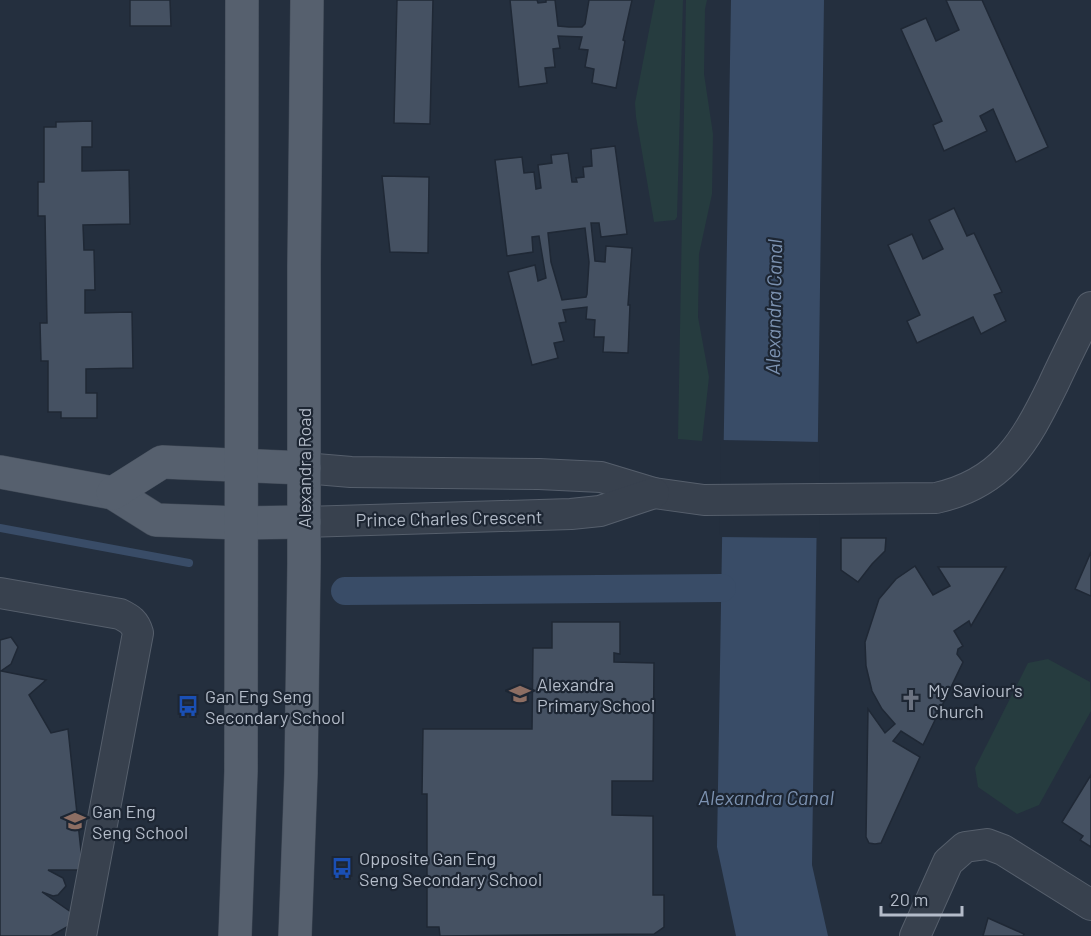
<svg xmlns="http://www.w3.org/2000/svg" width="1091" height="936" viewBox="0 0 1091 936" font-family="Barlow,sans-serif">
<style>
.green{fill:#263c3f}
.water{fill:#394c67}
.pier{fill:#242f3e}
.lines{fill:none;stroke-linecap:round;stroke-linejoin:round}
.stream{stroke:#394c67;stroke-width:8}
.canal{stroke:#394c67;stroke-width:28}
.building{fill:#455162;stroke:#1f2835;stroke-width:1.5;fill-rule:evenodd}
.minor-casing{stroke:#565f6c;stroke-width:32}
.major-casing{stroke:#414a57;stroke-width:34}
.minor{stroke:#38414e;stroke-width:30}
.major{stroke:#56606e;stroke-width:33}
.labels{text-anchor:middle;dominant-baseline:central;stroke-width:4.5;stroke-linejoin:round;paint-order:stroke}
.street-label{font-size:18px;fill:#b4bcc9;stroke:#1d2633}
.poi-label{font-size:18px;fill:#b4bcc9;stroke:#1d2633;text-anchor:start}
.water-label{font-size:20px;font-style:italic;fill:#7c92b1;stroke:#1d2633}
</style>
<rect width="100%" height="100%" fill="#242f3e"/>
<g class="green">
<polygon points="655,0 683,0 677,217 675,220 654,222 636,117 635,103"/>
<polygon points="686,0 707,0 705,9 704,74 713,134 712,194 699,254 698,317 709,377 702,441 678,439"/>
<polygon points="1048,659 1090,682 1091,711 1039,805 1017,814 978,787 975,768 1028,663"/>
</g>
<polygon class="water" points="731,0 824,0 812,865 828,936 736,936 717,847"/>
<polygon class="pier" points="721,440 820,442 819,538 719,537"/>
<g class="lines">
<polyline class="stream" points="0,528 189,563"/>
<polyline class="canal" points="345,591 722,588"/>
</g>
<g class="building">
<polygon points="130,0 170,0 171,26 130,26"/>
<polygon points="397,0 433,0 430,124 394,123"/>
<polygon points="510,0 537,0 538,3 546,2 546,0 555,0 558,26 569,27 582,27 585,24 589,0 632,0 623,40 625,41 616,88 592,83 594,69 585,67 588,50 579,49 582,37 558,36 560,48 553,49 555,67 545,68 547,83 519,87"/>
<polygon points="946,0 982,0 1048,147 1016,162 993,109 980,116 987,131 944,151 933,125 942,121 901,29 926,18 936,41 959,30"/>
<polygon points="92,121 92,147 82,147 82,171 129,170 130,224 83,225 84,250 94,250 95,290 85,290 85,313 132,312 133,368 86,369 86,393 97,393 97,418 61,418 61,412 48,412 48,361 41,361 40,323 47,323 45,216 38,216 38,182 44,182 44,127 56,127 56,122"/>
<path d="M 615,146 L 627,234 L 601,237 L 599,223 L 591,223 L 595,261 L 605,262 L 606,246 L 632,248 L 628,305 L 630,305 L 628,353 L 603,352 L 604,337 L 594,337 L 595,320 L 586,319 L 587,307 L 563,310 L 566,322 L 559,323 L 564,341 L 554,343 L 558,358 L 532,365 L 508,272 L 535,265 L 538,281 L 546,278 L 539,236 L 532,237 L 533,252 L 507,256 L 495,160 L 522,157 L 524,173 L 534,172 L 536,189 L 541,188 L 538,165 L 552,163 L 551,155 L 568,153 L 572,182 L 577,182 L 576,178 L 584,177 L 583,167 L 592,166 L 591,149 ZM 585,228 L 589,262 L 587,294 L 586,297 L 562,300 L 551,262 L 548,233 Z"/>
<polygon points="382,176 429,177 428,253 390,252"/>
<polygon points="954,208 967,236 974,233 1002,292 994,295 1006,321 981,334 973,317 917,343 907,321 920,315 888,245 912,234 923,259 943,249 929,220"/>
<polygon points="841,538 886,538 885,551 872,564 858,582 841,570"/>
<polygon points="1091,552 1091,596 1075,589"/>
<polygon points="915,566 933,595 950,586 938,567 1006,567 971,626 969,621 954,631 963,646 958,649 957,654 963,662 923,745 901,731 893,741 920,757 881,843 875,844 869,843 866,837 868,709 885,733 895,724 882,709 872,691 866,666 865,642 879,599 896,579"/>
<polygon points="552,622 620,622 620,654 614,653 614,662 654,663 653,781 612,781 612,815 653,816 653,895 664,895 664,927 654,934 440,936 439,927 427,927 427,794 422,794 423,729 532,729 533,648 552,648"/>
<polygon points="11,637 18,647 11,664 1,671 46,680 29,695 51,733 68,729 83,870 48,870 63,878 66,886 58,895 53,896 42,892 81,919 51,936 0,936 0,640"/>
<polygon points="1091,775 1091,847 1080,840 1083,836 1062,822"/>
<polygon points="988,918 1024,934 1023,936 983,936"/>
</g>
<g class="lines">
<defs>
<g id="minor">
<path d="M 304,468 L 351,472 L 539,474 L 601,477 L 654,493 L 704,500 L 936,498 C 1003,483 1025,442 1053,385 C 1065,359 1078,333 1091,307"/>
<polyline points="304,522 571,514 600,511 654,493"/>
<path d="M 0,593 L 120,614 C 130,619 135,622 138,633 L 81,936"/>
<polyline points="915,936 948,862 965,847 987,844 1003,850 1091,905"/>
</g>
<g id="major">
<polyline points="0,472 113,493 156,520 240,523 304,522"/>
<polyline points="113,493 162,462 304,468"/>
<polyline points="235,936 241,771 242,0"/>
<polyline points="295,936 301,773 304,563 304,266 307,0"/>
</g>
</defs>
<use href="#minor" class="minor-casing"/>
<use href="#major" class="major-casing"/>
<use href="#minor" class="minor"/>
<use href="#major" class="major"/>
</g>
<defs>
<symbol id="school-bare" viewBox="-9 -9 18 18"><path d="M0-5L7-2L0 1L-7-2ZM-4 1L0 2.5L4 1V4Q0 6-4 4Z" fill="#8d6e63" stroke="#1d2633" stroke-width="2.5" paint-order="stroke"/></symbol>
<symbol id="church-bare" viewBox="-9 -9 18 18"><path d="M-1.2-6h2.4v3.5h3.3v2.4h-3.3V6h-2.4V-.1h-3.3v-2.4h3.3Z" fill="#6b7280" stroke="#1d2633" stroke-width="2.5" paint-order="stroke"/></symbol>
<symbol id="bus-bare" viewBox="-9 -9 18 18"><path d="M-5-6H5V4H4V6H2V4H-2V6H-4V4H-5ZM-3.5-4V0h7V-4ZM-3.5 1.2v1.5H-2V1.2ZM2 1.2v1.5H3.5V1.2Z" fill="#1a4fb4" stroke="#1d2633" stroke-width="2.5" paint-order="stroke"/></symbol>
</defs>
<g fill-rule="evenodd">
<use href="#school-bare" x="505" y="679" width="30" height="30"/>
<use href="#church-bare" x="896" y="685" width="30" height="30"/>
<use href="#bus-bare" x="173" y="691" width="30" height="30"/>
<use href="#school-bare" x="60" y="806" width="30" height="30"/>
<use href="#bus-bare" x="327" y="853" width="30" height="30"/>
</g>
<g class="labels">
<g class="street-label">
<text transform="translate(304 468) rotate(-90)">Alexandra Road</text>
<text transform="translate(449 518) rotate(-1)">Prince Charles Crescent</text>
</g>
<g class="poi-label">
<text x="537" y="684">Alexandra<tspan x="537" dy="21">Primary School</tspan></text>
<text x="928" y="690">My Saviour's<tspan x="928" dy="21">Church</tspan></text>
<text x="205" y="696">Gan Eng Seng<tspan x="205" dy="21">Secondary School</tspan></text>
<text x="92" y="811">Gan Eng<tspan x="92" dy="21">Seng School</tspan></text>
<text x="359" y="858">Opposite Gan Eng<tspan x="359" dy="21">Seng Secondary School</tspan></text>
</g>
<g class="water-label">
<text transform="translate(773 307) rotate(-89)">Alexandra Canal</text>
<text x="766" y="797">Alexandra Canal</text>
</g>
</g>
<path d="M881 906v9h81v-9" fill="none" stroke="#b4bcc9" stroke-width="3"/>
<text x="890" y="906" font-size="18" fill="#b4bcc9" stroke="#1d2633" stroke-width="4.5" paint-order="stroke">20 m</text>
</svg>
